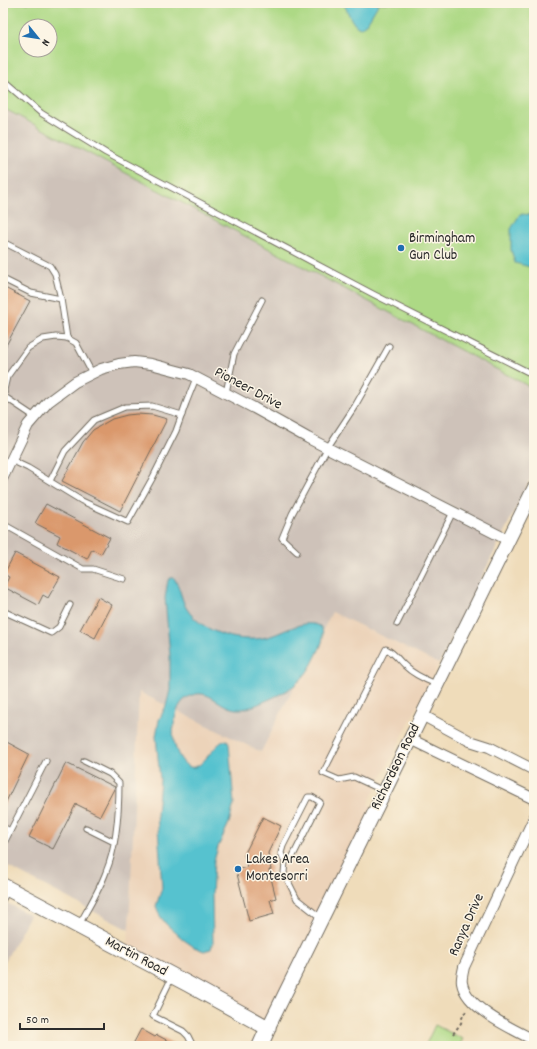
<svg xmlns="http://www.w3.org/2000/svg" width="537" height="1049" viewBox="0 0 537 1049" font-family="Dekko,sans-serif">
<style>
.built{fill:#ecd3b9}
.industrial{fill:#cec2b9}
.green{fill:#add985;stroke:#6c8258;fill-rule:evenodd}
.water{fill:#56c2cf;stroke:#40767d}
.building{fill:#da986c}
.lines{fill:none;stroke-linecap:round;stroke-linejoin:round}
.service-casing{stroke:#70695d;stroke-width:7}
.minor-casing{stroke:#70695d;stroke-width:12}
.tertiary-casing{stroke:#70695d;stroke-width:15}
.secondary-casing{stroke:#70695d;stroke-width:17}
.path{stroke:#70695d;stroke-width:2;stroke-dasharray:3 3;stroke-linecap:butt}
.service{stroke:#fff;stroke-width:5}
.minor{stroke:#fff;stroke-width:10}
.tertiary{stroke:#fff;stroke-width:13}
.secondary{stroke:#fff;stroke-width:15}
.poi-dot{fill:#1f6fb2;stroke:#fcf5e5;stroke-width:1.5}
.labels{text-anchor:middle;dominant-baseline:central;stroke-width:3;stroke-linejoin:round;paint-order:stroke}
.poi-label{font-size:15px;fill:#2b2b2b;stroke:#fcf5e5;text-anchor:start}
.street-label{font-size:15px;fill:#2b2b2b;stroke:#fcf5e5}
</style>
<rect width="100%" height="100%" fill="#fcf5e5"/>
<filter id="ink" filterUnits="userSpaceOnUse"><feTurbulence type="fractalNoise" baseFrequency=".025" numOctaves="2"/><feDisplacementMap in="SourceGraphic" scale="8" xChannelSelector="R" yChannelSelector="G"/><feConvolveMatrix kernelMatrix="1 2 1 2 8 2 1 2 1" color-interpolation-filters="sRGB"/></filter>
<filter id="wash" filterUnits="userSpaceOnUse"><feTurbulence type="fractalNoise" baseFrequency=".012" numOctaves="4" result="noise"/><feDisplacementMap in="SourceGraphic" scale="16" xChannelSelector="R" yChannelSelector="G"/><feGaussianBlur stdDeviation="0.9" result="paint"/><feColorMatrix in="noise" values="0 0 0 0 0 0 0 0 0 0 0 0 0 0 0 0 0 1.4 0 .05"/><feComposite in="paint" operator="in"/></filter>
<g filter="url(#wash)">
<rect width="100%" height="100%" fill="#efdcba"/>
<polygon class="built" points="332,612 439,664 368,804 375,808 266,1026 128,951 139,692 261,752"/>
<g class="industrial">
<polygon points="3,108 534,389 534,471 439,664 332,612 261,752 139,692 129,930 3,864"/>
<polygon points="3,901 30,915 3,965"/>
</g>
<g class="green">
<path d="M 3,3 L 534,3 L 534,389 L 3,108 ZM 26,26 L 50,26 L 50,50 L 26,50 Z"/>
<polygon points="435,1025 463,1039 459,1046 425,1046"/>
</g>
<g class="water">
<path d="M 343,3 L 379,3 L 367,23 L 360,28 C 351,25 348,10 343,3 Z"/>
<polygon points="520,214 534,215 534,268 515,263 511,250 511,229"/>
<path d="M 171,578 L 174,578 C 181,588 181,602 189,612 C 205,633 241,644 267,637 C 284,633 303,618 320,626 C 327,636 320,648 315,658 C 303,684 288,691 263,702 C 256,705 246,710 237,709 C 219,708 209,687 190,696 C 179,701 176,712 174,724 C 172,735 174,746 179,756 C 198,788 210,742 227,740 L 229,744 L 234,804 L 229,823 L 218,847 L 214,861 L 212,894 L 213,942 L 211,949 L 204,951 L 194,947 L 184,940 L 166,924 L 160,916 L 156,906 L 162,888 L 157,813 L 160,780 L 156,736 L 159,720 L 166,706 L 170,690 L 170,655 L 165,598 L 168,580 Z"/>
</g>
<g id="blocks">
<g class="building">
<polygon points="3,287 30,301 3,351"/>
<polygon points="137,414 153,415 167,419 120,511 62,481 83,442 93,430 112,419 127,415"/>
<polygon points="46,504 110,538 101,554 92,549 87,559 57,543 60,536 35,523"/>
<polygon points="15,553 60,577 48,598 43,595 38,605 4,587 9,577 4,574"/>
<polygon points="98,597 112,605 95,638 80,630"/>
<polygon points="3,740 29,754 3,808"/>
<polygon points="66,763 115,787 100,816 76,804 53,849 29,837"/>
<polygon points="263,817 281,826 268,853 271,870 269,870 276,898 270,900 274,914 249,921 236,870 247,867 244,855"/>
<polygon points="141,1029 155,1037 157,1035 178,1046 132,1046"/>
</g>
</g>
</g>
<g filter="url(#ink)">
<use href="#blocks" fill-opacity="0" stroke="#70695d" stroke-width="1"/>
<g class="lines">
<defs>
<g id="service">
<polyline points="3,80 41,113 106,153 373,294 534,375"/>
<polyline points="3,242 50,266 55,274 61,299 67,338"/>
<polyline points="3,279 31,293 61,299"/>
<polyline points="226,393 234,354 262,300"/>
<polyline points="35,417 5,397 4,390 7,377 28,348 43,339 56,337 67,338 76,343 92,373"/>
<polyline points="11,460 28,468 82,501 128,522 153,477 176,431 186,403 196,378"/>
<polyline points="50,481 65,451 94,420 125,407 152,406 182,415"/>
<polyline points="3,524 83,569 93,569 124,579"/>
<polyline points="297,552 282,538 292,514 328,447 355,406 389,346"/>
<polyline points="3,611 51,633 59,627 70,605"/>
<polyline points="397,624 453,512"/>
<path d="M 384,791 L 354,777 L 339,780 L 323,773 L 386,649 C 395,653 398,660 405,666 C 413,674 426,680 436,684"/>
<polyline points="3,827 10,831"/>
<polyline points="86,828 114,842"/>
<polyline points="3,845 46,761"/>
<polyline points="285,862 292,858 320,802 312,797 308,797 283,846 281,853 285,862 284,873 297,899 321,918"/>
<polyline points="3,899 8,890"/>
<path d="M 79,925 C 88,908 99,891 106,872 C 117,846 119,812 119,783 L 110,774 L 84,761"/>
<polyline points="172,977 153,1016 183,1031 188,1036 193,1046"/>
</g>
<g id="minor">
<polyline points="3,477 28,425 48,402 75,382 101,369 119,364 134,362 151,364 189,374 254,408 308,438 508,540"/>
<polyline points="422,715 470,741 489,747 534,770"/>
<polyline points="410,739 534,799"/>
<path d="M 534,818 L 464,967 C 463,972 461,979 462,983 C 466,1008 514,1030 534,1040"/>
</g>
<polyline id="tertiary" points="268,1028 534,488"/>
<polyline id="secondary" points="3,886 188,984 268,1028 260,1046"/>
</defs>
<use href="#service" class="service-casing"/>
<use href="#minor" class="minor-casing"/>
<use href="#tertiary" class="tertiary-casing"/>
<use href="#secondary" class="secondary-casing"/>
<polyline class="path" points="453,1034 461,1023 463,1014 467,1011"/>
<use href="#service" class="service"/>
<use href="#minor" class="minor"/>
<use href="#tertiary" class="tertiary"/>
<use href="#secondary" class="secondary"/>
</g>
</g>
<g class="poi-dot">
<circle cx="401" cy="248" r="4"/>
<circle cx="238" cy="869" r="4"/>
</g>
<g class="labels">
<g class="poi-label">
<text x="409" y="239">Birmingham<tspan x="409" dy="17">Gun Club</tspan></text>
<text x="246" y="860">Lakes Area<tspan x="246" dy="17">Montesorri</tspan></text>
</g>
<g class="street-label">
<text transform="translate(248 389) rotate(28)">Pioneer Drive</text>
<text transform="translate(396 767) rotate(-64)">Richardson Road</text>
<text transform="translate(467 925) rotate(-66)">Ranya Drive</text>
<text transform="translate(136 957) rotate(28)">Martin Road</text>
</g>
</g>
<rect width="537" height="1049" fill="none" stroke="#fcf5e5" stroke-width="16"/>
<g transform="translate(38 38) rotate(120)"><circle r="19" fill="#fcf5e5" stroke="#a8a49b"/>
<path d="M0-3L7 15L0 10L-7 15Z" fill="#1f6fb2"/>
<text y="-6" font-size="11" font-weight="bold" text-anchor="middle" fill="#2b2b2b">N</text>
</g>
<path d="M20 1023v6h84v-6" fill="none" stroke="#2b2b2b" stroke-width="2"/>
<text x="26" y="1023" font-size="12" fill="#2b2b2b" stroke="#fcf5e5" stroke-width="3" paint-order="stroke">50 m</text>
</svg>
